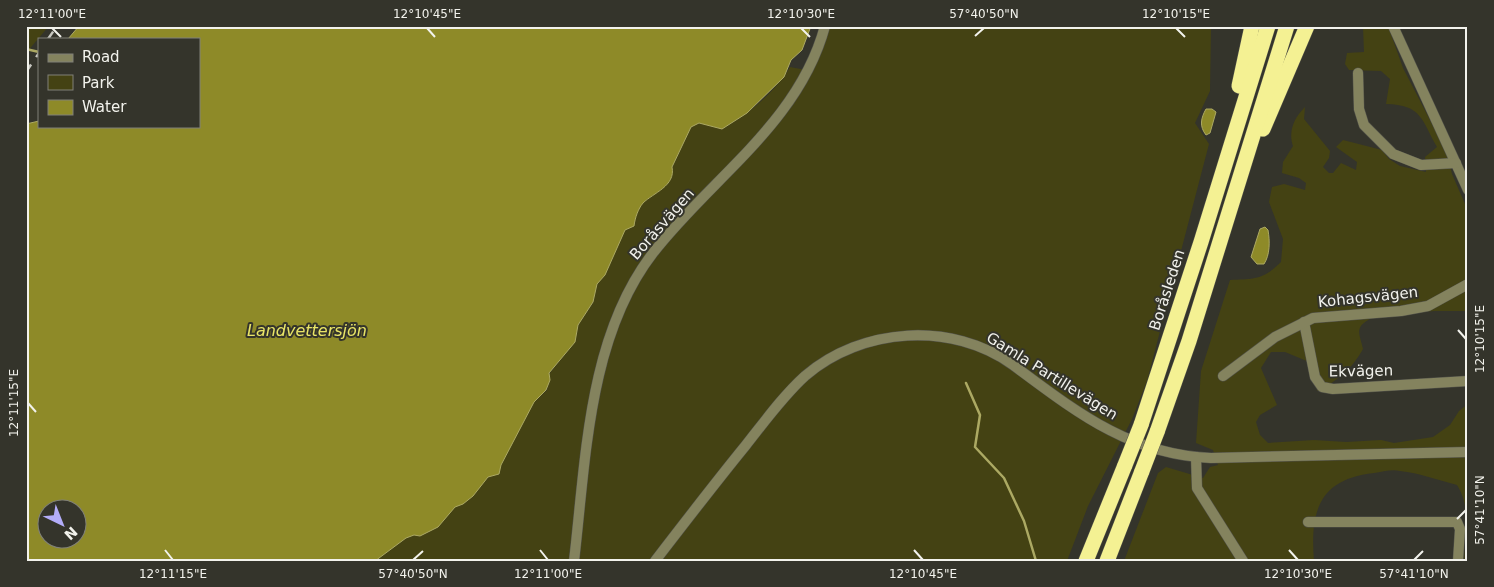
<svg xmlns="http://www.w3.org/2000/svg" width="1494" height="587" viewBox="0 0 1494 587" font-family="'DejaVu Sans',sans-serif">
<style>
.green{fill:#444213}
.water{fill:#8e8a28;stroke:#aca963;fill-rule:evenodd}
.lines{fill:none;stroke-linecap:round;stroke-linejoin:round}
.stream{stroke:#aca963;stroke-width:2.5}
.minor-casing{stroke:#52524a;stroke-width:11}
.highway-casing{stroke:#52524a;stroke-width:16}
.minor{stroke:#84835e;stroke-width:10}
.highway{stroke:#f4f193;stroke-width:15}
.rail{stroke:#c7c7c0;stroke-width:2.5;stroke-dasharray:9 9;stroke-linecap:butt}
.highway-bridge-casing{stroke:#52524a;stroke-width:16;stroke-linecap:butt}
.highway-bridge{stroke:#f4f193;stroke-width:15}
.ticks{fill:none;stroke:#f2f2ec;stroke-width:2}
.labels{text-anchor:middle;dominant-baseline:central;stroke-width:4;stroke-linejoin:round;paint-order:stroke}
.street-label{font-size:15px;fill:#f2f2ec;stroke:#34342b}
.water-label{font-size:16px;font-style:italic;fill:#e9e567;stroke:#34342b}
.neatline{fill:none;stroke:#f2f2ec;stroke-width:2}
.ticks-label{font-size:12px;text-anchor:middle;fill:#f2f2ec}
</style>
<rect width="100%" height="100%" fill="#34342b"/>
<g class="green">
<polygon points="26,26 49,26 26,53"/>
<path d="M 829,26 L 1211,26 L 1210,91 L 1195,123 L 1209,144 L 1147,381 L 1132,419 L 1088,506 L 1067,561 L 375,561 L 406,538 L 414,535 L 420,536 L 438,527 L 455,506 L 463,504 L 473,496 L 488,476 L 499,474 L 501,465 L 534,402 L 547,390 L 549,374 L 575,342 L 578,325 L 593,303 L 597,284 L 605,275 L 625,229 L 634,226 C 635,218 638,209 643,203 C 652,193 676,186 672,168 L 691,127 L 699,123 L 722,129 C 748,115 775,92 790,67 L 811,71 Z"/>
<path d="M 1363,26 L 1388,26 L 1403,68 L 1447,153 L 1452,174 L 1468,211 L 1468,311 L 1434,311 L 1372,318 C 1354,327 1359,332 1363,349 C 1350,371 1340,379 1317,391 L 1314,364 L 1285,352 L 1271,352 L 1261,368 L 1277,405 L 1260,415 L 1256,422 L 1260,435 L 1268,443 L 1314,440 L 1346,442 L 1381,440 L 1394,443 L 1433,437 L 1450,425 L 1459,411 L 1468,404 L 1468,561 L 1464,561 C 1466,536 1471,506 1457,485 C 1438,480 1419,473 1400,471 C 1392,469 1382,472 1374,473 C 1319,479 1310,511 1314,561 L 1124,561 L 1158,473 L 1166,467 L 1203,478 L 1210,467 L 1218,465 L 1213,450 L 1196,443 L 1201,371 L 1230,280 C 1254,279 1263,280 1281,262 L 1283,239 L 1269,202 L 1272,187 L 1284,184 L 1305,190 L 1306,183 L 1299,178 L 1282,173 L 1283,162 L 1293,146 C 1288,131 1294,118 1305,107 L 1304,119 L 1330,151 L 1329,158 L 1323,167 L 1329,173 L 1333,173 L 1341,163 L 1356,170 L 1357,162 L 1336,147 L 1343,140 L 1382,150 L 1389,159 L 1400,166 L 1426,172 L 1425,157 L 1437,147 C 1421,119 1422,105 1386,104 L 1390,79 L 1381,71 L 1349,70 L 1345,64 L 1347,53 L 1364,52 Z"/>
</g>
<g class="water">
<path d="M 79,26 L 811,26 L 802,50 L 791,60 L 784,77 L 747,113 L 722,129 L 699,123 L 691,127 L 672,167 C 676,186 653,193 643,203 C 638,209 635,218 634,226 L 625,230 L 605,275 L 597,284 L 593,302 L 578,325 L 575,342 L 549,373 L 550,380 L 546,390 L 534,402 L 501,465 L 499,474 L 488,477 L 473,496 L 463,504 L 455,507 L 438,527 L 420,536 L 414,535 L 406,538 L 375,561 L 26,561 L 26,124 L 39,121 L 39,126 L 199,126 L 199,39 L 68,39 ZM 48,510 L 78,510 L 78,540 L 48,540 Z"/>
<path d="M 1206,109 L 1212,109 L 1216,112 L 1210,133 L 1206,135 C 1199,126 1201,118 1206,109 Z"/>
<path d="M 1265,227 L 1268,230 C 1270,241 1270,255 1264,264 L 1257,264 L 1251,257 L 1260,229 Z"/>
</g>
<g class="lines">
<g class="stream">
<polyline points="26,49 39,52"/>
<polyline points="966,383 980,415 975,447 1004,478 1024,521 1036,561"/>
</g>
<defs>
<g id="minor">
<polyline points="1393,26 1468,190"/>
<polyline points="1358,73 1359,109 1364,125 1393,154 1421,165 1456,163"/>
<polyline points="1304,322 1315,377 1322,387 1333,389 1468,381"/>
<polyline points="1223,376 1275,337 1313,318 1401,311 1428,306 1468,284"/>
<polyline points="1196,457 1197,488 1243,561"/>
<polyline points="1308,522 1457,522 1460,529 1458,561"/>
<path d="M 574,561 C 586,459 588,337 653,253 C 711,178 799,123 825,26"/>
<path d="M 655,561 C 685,522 715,483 746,445 C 765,421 783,396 805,376 C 862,327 952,321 1013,365 C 1075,411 1130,455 1211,458 L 1468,452"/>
</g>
<g id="highway">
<polyline points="1239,86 1252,26"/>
<polyline points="1263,129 1307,26"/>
<polyline points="1141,425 1201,242 1268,26"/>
<polyline points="1157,432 1189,341 1287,26"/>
<polyline points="1086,561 1125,465"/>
<polyline points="1107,561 1142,471"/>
</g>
</defs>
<use href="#minor" class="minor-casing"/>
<use href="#highway" class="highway-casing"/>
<use href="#minor" class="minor"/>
<use href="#highway" class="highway"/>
<g class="rail">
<polyline points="48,39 57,26"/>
<polyline points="26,72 39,53"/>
</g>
<defs>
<g id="highway-bridge">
<polyline points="1125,465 1141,425"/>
<polyline points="1142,471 1157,432"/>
</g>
</defs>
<use href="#highway-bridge" class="highway-bridge-casing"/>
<use href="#highway-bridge" class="highway-bridge"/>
</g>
<path class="ticks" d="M 52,28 L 61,37M 427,28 L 435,37M 801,28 L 810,37M 1176,28 L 1185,37M 975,36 L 984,28M 1458,330 L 1466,339M 28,403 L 36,412M 1457,519 L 1466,510M 165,550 L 173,560M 540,550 L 548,560M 914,550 L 923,560M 1289,550 L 1298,560M 413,560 L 423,551M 1414,560 L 1423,551"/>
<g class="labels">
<g class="street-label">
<text transform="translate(662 224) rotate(-49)">Boråsvägen</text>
<text transform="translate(1167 290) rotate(-72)">Boråsleden</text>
<text transform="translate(1368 297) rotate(-6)">Kohagsvägen</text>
<text transform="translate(1361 371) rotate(-1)">Ekvägen</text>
<text transform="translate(1052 376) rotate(32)">Gamla Partillevägen</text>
</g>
<g class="water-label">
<text x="307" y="330">Landvettersjön</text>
</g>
</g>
<rect width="1494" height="587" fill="none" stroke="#34342b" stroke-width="55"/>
<rect x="38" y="38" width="162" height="90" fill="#34342b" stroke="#808078"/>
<rect x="48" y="54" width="25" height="8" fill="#84835e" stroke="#808078"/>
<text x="82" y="62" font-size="15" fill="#f2f2ec">Road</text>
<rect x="48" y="75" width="25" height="15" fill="#444213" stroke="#808078"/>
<text x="82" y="88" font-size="15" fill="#f2f2ec">Park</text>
<rect x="48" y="100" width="25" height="15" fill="#8e8a28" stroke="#808078"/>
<text x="82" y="112" font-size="15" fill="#f2f2ec">Water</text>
<g transform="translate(62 524) rotate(137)"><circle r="24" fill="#34342b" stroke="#808078"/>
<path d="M0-4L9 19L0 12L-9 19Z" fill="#b3adf9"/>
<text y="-8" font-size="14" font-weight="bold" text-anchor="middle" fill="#f2f2ec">N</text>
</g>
<rect x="28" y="28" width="1438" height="532" class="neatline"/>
<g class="ticks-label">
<text x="52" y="18">12°11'00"E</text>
<text x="427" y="18">12°10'45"E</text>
<text x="801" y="18">12°10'30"E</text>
<text x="984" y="18">57°40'50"N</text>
<text x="1176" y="18">12°10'15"E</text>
<text transform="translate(1480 339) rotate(-90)" y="4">12°10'15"E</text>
<text transform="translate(14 403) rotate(-90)" y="4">12°11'15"E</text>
<text transform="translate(1480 510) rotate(-90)" y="4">57°41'10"N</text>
<text x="173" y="578">12°11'15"E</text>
<text x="413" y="578">57°40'50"N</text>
<text x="548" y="578">12°11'00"E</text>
<text x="923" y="578">12°10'45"E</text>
<text x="1298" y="578">12°10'30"E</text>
<text x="1414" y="578">57°41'10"N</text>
</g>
</svg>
